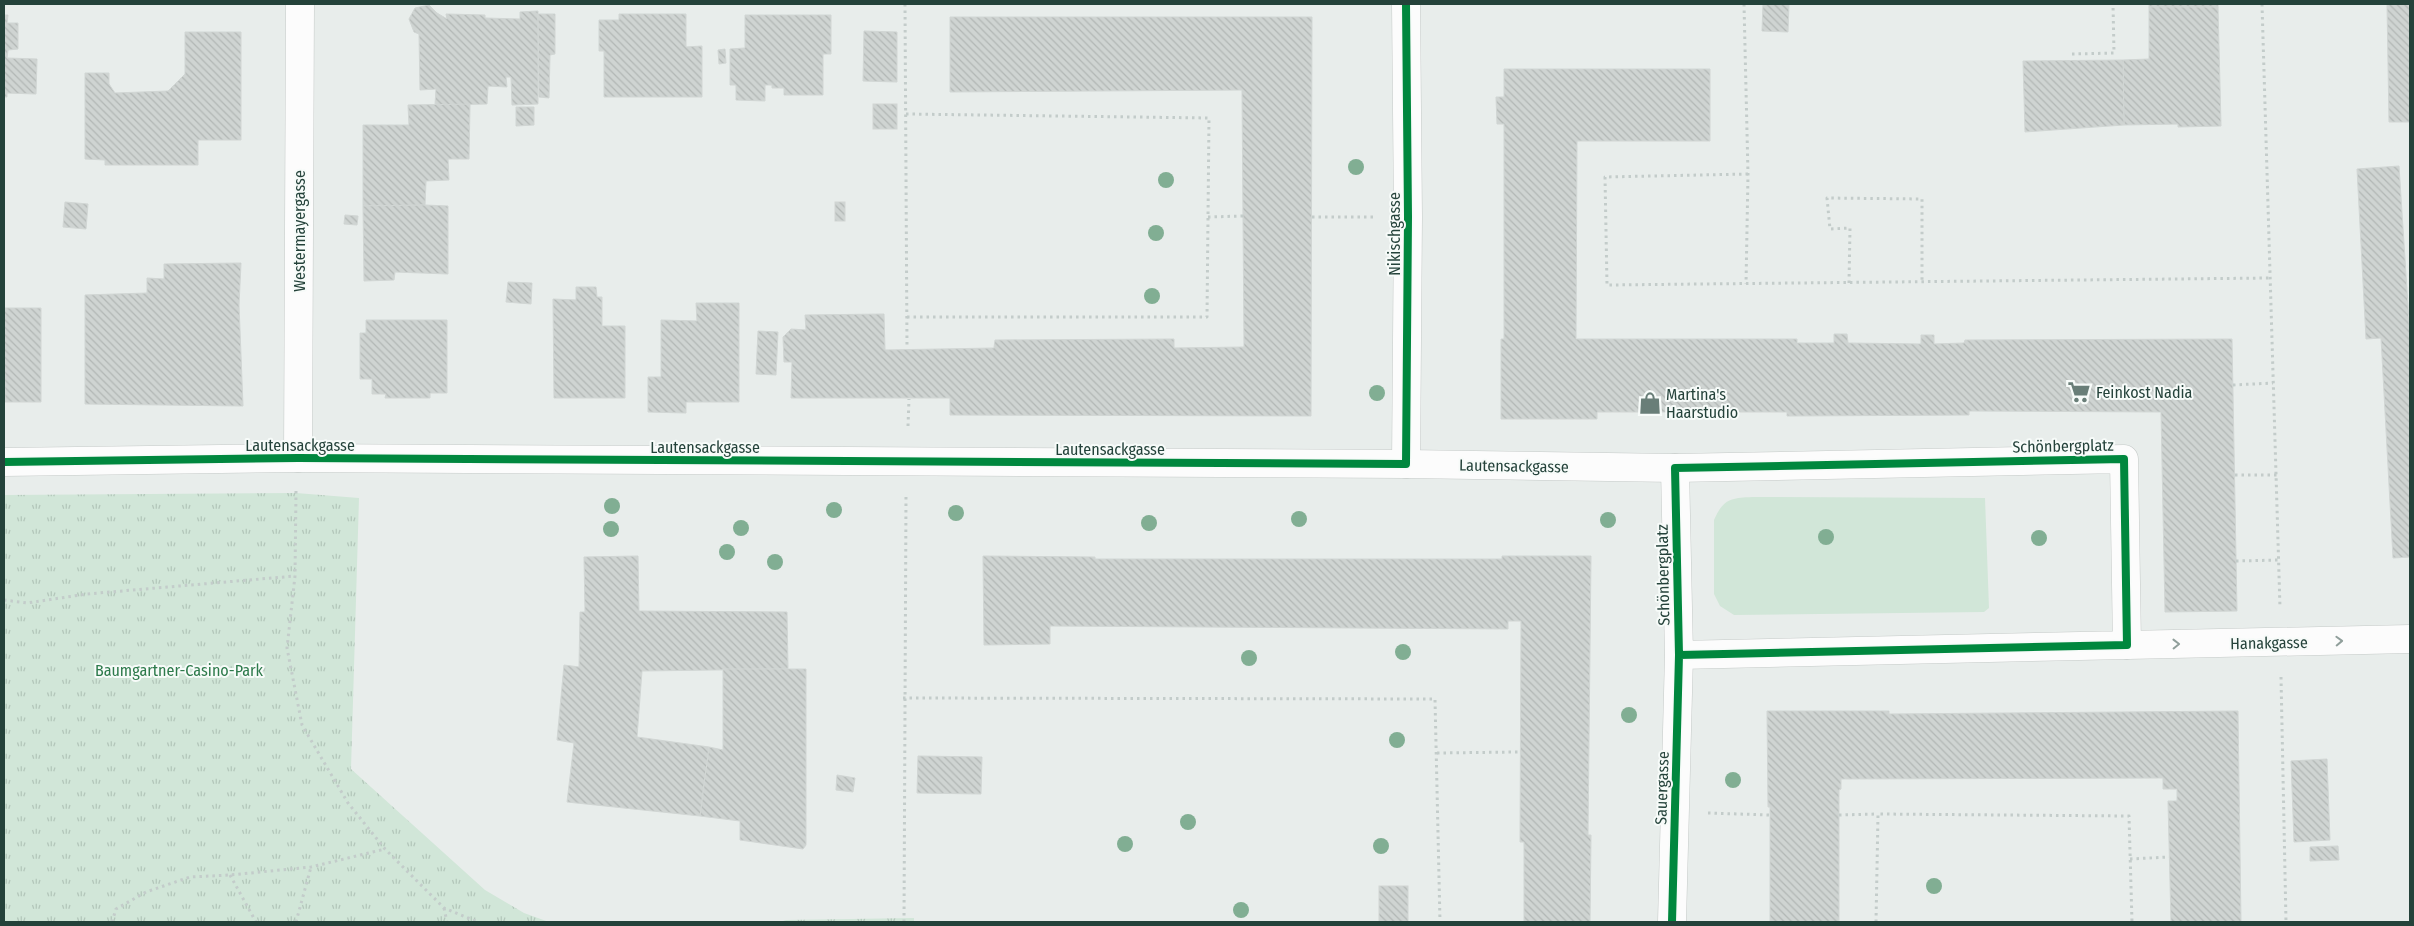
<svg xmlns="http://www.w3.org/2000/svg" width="2414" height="926" viewBox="0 0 2414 926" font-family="'Fira Sans Condensed',sans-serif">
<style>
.grass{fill:#d1e6d8}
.park{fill:url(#park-tufts)}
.building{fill:url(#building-back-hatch);stroke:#d1d6d4}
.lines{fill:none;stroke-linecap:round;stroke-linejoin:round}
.street-casing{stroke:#c5cac8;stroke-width:29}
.path{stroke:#c3ccca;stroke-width:3;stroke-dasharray:2.5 4;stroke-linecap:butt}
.street{stroke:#fcfcfc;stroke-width:28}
.cycleway-casing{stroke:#f7fbf9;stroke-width:11}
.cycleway{stroke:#00873e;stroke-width:8}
.tree{fill:#81ae93}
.oneway{stroke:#909f9b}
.labels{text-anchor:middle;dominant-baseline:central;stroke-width:4;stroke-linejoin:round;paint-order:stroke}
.street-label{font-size:16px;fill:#24423a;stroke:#f7fbf9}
.poi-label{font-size:16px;fill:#24423a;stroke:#f7fbf9;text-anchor:start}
.park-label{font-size:16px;fill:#2d7a4b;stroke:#f7fbf9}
</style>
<defs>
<pattern id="park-tufts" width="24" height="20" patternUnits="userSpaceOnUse" patternTransform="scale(1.25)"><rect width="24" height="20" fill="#d1e6d8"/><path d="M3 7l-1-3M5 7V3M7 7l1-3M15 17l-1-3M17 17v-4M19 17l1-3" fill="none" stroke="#b3c6ba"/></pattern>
<pattern id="building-back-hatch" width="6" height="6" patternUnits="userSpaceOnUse" patternTransform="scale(1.25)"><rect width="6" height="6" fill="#cfd4d2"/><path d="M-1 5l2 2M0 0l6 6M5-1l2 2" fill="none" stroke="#b2b7b5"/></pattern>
</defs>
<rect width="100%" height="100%" fill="#e8edeb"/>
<path class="grass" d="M 1752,497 L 1985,498 L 1989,608 L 1984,612 L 1734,615 L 1720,606 L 1714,594 L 1714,520 C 1723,499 1731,498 1752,497 Z"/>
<g class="park">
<polygon points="296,493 359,498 351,769 485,890 524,913 549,922 4,922 4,495"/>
<polygon points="914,918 914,922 780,922 786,920"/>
</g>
<g class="building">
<polygon points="1763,4 1789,4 1788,32 1762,31"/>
<rect x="2149" y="4" width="69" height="3"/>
<polygon points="2387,4 2410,4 2410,122 2389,122"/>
<polygon points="429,5 437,13 447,19 446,14 485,15 485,18 520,19 520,12 538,11 538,104 512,105 511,77 506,77 507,87 488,86 487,104 435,105 436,89 420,90 419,34 414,32 409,19 415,8"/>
<polygon points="2149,7 2218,7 2221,126 2178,127 2178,124 2124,125 2123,60 2149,59"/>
<polygon points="538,14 555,14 555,54 550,55 549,98 539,97"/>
<polygon points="619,14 686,14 686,47 702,46 702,97 604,97 604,51 599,51 599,20 619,20"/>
<polygon points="4,15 8,15 7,23 18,23 18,49 8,50 7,58 37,59 36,94 7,93 7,97 4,97"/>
<polygon points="745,15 831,15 831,54 823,54 823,95 784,95 784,88 772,88 772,85 765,85 765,101 736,100 736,85 730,85 730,49 745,48"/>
<polygon points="950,17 1312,17 1311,416 950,415 950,398 791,398 792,362 784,362 783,337 791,329 806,330 805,315 884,314 885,350 994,348 995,340 1174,339 1174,348 1244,347 1242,90 950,92"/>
<polygon points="864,31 897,32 897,82 863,81"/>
<polygon points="185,32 241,32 241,140 198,140 198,165 105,165 105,160 85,159 85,73 109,73 109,84 115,93 168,91 185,74"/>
<polygon points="725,49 726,63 719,64 718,50"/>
<polygon points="2123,60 2124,125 2025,132 2023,61"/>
<polygon points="1504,69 1710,69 1710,141 1577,141 1576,339 1797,339 1797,343 1834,343 1834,334 1847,334 1848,343 1921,344 1921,335 1934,335 1934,344 1964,343 1965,340 2232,339 2237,611 2165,612 2161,412 1969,411 1969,415 1787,416 1787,412 1597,412 1597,419 1501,419 1501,339 1504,339 1504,124 1497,124 1496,97 1504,97"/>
<polygon points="470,104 469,159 448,159 449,180 426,181 425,205 363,206 363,125 409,125 408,105"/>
<rect x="873" y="104" width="24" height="25"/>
<polygon points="516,107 534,107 534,125 516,126"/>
<polygon points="2399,166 2410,336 2410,557 2393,558 2381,338 2366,339 2357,169"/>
<polygon points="65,202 88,204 86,229 63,227"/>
<rect x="835" y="202" width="10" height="19"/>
<polygon points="425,205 448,206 448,274 395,272 394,280 364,281 363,206"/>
<polygon points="345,215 358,216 357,225 344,224"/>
<polygon points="241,263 239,305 243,406 85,404 85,295 147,293 147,278 164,279 164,264"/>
<polygon points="508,282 532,283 531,304 506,302"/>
<polygon points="576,287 596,287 597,297 602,297 602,326 625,326 625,398 554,398 553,299 576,300"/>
<polygon points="696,303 739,303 739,402 686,402 686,413 648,412 648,377 661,377 661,320 697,321"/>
<polygon points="4,308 41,308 41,402 5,402"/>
<polygon points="366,320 447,320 447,393 430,393 430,398 385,398 386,394 372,394 372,379 360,379 360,333 366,333"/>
<polygon points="758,331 778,332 776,375 756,374"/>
<polygon points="638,556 639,611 787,612 788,669 642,671 637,737 709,747 700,816 567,802 574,743 557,740 564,665 579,667 580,612 585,612 584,557"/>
<polygon points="983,556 1095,557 1095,559 1502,559 1502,556 1591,556 1588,835 1591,835 1590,922 1524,922 1524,842 1520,842 1521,621 1508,621 1508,629 1050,626 1050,644 984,645"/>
<polygon points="723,669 806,669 806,845 803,849 740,840 740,821 700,816 709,747 723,750"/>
<polygon points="1767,711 1889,711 1889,714 2238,711 2241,922 2171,922 2168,801 2177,801 2177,789 2163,789 2163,778 1841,779 1841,789 1839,790 1839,922 1770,922 1770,807 1768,807"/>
<polygon points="918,756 982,757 981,794 917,793"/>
<polygon points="2327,759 2330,840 2294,842 2291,761"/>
<polygon points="837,775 855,778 853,792 836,790"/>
<polygon points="2338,846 2339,860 2310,861 2310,847"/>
<rect x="1379" y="886" width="29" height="36"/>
</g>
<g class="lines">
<defs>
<g id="street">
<polyline points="298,458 300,4"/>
<polyline points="4,462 298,458 1406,464 1675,468"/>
<polyline points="1406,464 1408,217 1406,4"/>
<polyline points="2127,645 2410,639"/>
<polyline points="1672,922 1679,655 1675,468 2124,459 2127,645 1679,655"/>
</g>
</defs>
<use href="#street" class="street-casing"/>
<g class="path">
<polyline points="905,4 907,348"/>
<polyline points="1744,4 1748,174 1746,284"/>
<polyline points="2262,4 2280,608"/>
<polyline points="2072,54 2114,53 2113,4"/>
<polyline points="906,114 1209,118 1207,317 907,317"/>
<polyline points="1748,174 1605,177 1607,285 2269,278"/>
<polyline points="1208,217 1243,216"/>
<polyline points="1312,217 1375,217"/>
<polyline points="1849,283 1850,228 1830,229 1827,198 1922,199 1922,282"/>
<polyline points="2233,385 2273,383"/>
<polyline points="908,426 909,399"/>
<polyline points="2235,475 2277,475"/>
<polyline points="296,491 295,576 287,648 302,725 348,803 385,849 444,908 478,922"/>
<polyline points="2236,561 2279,560"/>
<polyline points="4,600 27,603 87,594 295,576"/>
<polyline points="2281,677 2286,922"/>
<polyline points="903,698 1435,699 1440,922"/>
<polyline points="1437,753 1518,752"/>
<polyline points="1708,813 1769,815"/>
<polyline points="1839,815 1878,814"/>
<polyline points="2130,859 2169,857"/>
<polyline points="230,875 256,922"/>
<polyline points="444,908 447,922"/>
<polyline points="112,922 116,909 146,892 190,877 230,875 311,867 385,849"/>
<polyline points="296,922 311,867"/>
<polyline points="904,922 906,495"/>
<polyline points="1876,922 1878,814 2129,816 2132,922"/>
</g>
<use href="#street" class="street"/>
<defs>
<g id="cycleway">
<polyline points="4,462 298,458 1406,464 1408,217 1406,4"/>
<polyline points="1672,922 1679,655 1675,468 2124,459 2127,645 1679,655"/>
</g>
</defs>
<use href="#cycleway" class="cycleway-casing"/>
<use href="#cycleway" class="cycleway"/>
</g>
<g class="tree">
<circle cx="1356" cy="167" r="8"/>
<circle cx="1166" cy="180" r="8"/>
<circle cx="1156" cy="233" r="8"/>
<circle cx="1152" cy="296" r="8"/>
<circle cx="1377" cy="393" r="8"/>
<circle cx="612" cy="506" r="8"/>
<circle cx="834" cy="510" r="8"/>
<circle cx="956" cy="513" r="8"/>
<circle cx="1299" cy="519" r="8"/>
<circle cx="1608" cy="520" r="8"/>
<circle cx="1149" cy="523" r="8"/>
<circle cx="741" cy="528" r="8"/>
<circle cx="611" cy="529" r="8"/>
<circle cx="1826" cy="537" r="8"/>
<circle cx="2039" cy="538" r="8"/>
<circle cx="727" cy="552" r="8"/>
<circle cx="775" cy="562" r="8"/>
<circle cx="1403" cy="652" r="8"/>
<circle cx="1249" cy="658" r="8"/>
<circle cx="1629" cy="715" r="8"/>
<circle cx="1397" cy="740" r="8"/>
<circle cx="1733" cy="780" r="8"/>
<circle cx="1188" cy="822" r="8"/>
<circle cx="1125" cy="844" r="8"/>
<circle cx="1381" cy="846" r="8"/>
<circle cx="1934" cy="886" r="8"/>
<circle cx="1241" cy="910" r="8"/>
</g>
<defs><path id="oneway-chevron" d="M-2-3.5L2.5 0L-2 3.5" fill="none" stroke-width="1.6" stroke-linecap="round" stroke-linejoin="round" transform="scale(1.25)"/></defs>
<g class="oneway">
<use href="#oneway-chevron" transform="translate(2339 641) rotate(-2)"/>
<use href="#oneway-chevron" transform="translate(2176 644) rotate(-1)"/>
</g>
<defs>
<symbol id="supermarket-bare" viewBox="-9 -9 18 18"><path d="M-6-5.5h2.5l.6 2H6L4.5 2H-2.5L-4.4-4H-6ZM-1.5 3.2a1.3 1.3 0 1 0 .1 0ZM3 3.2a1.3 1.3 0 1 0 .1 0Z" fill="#697e78" stroke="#f7fbf9" stroke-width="2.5" paint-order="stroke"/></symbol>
<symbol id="shop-bare" viewBox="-9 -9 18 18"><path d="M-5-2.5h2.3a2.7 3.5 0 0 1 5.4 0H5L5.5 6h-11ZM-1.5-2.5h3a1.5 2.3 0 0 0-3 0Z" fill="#697e78" stroke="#f7fbf9" stroke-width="2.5" paint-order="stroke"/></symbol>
</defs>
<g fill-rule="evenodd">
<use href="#supermarket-bare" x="2063" y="376" width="32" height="32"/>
<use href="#shop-bare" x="1634" y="387" width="32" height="32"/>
</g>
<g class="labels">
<g class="street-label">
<text transform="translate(299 231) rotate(-90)">Westermayergasse</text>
<text transform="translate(1394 234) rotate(-90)">Nikischgasse</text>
<text x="300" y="445">Lautensackgasse</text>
<text transform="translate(2063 446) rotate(-1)">Schönbergplatz</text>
<text x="705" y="447">Lautensackgasse</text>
<text x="1110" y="449">Lautensackgasse</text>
<text transform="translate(1514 466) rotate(1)">Lautensackgasse</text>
<text transform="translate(1663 575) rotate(-91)">Schönbergplatz</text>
<text transform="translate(2269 643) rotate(-1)">Hanakgasse</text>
<text transform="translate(1662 788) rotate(-88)">Sauergasse</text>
</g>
<g class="poi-label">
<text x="2096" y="392">Feinkost Nadia</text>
<text x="1666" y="394">Martina's<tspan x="1666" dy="18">Haarstudio</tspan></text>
</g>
<g class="park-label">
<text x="179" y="670">Baumgartner-Casino-Park</text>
</g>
</g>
<rect width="2414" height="926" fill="none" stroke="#24423a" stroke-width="10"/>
</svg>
